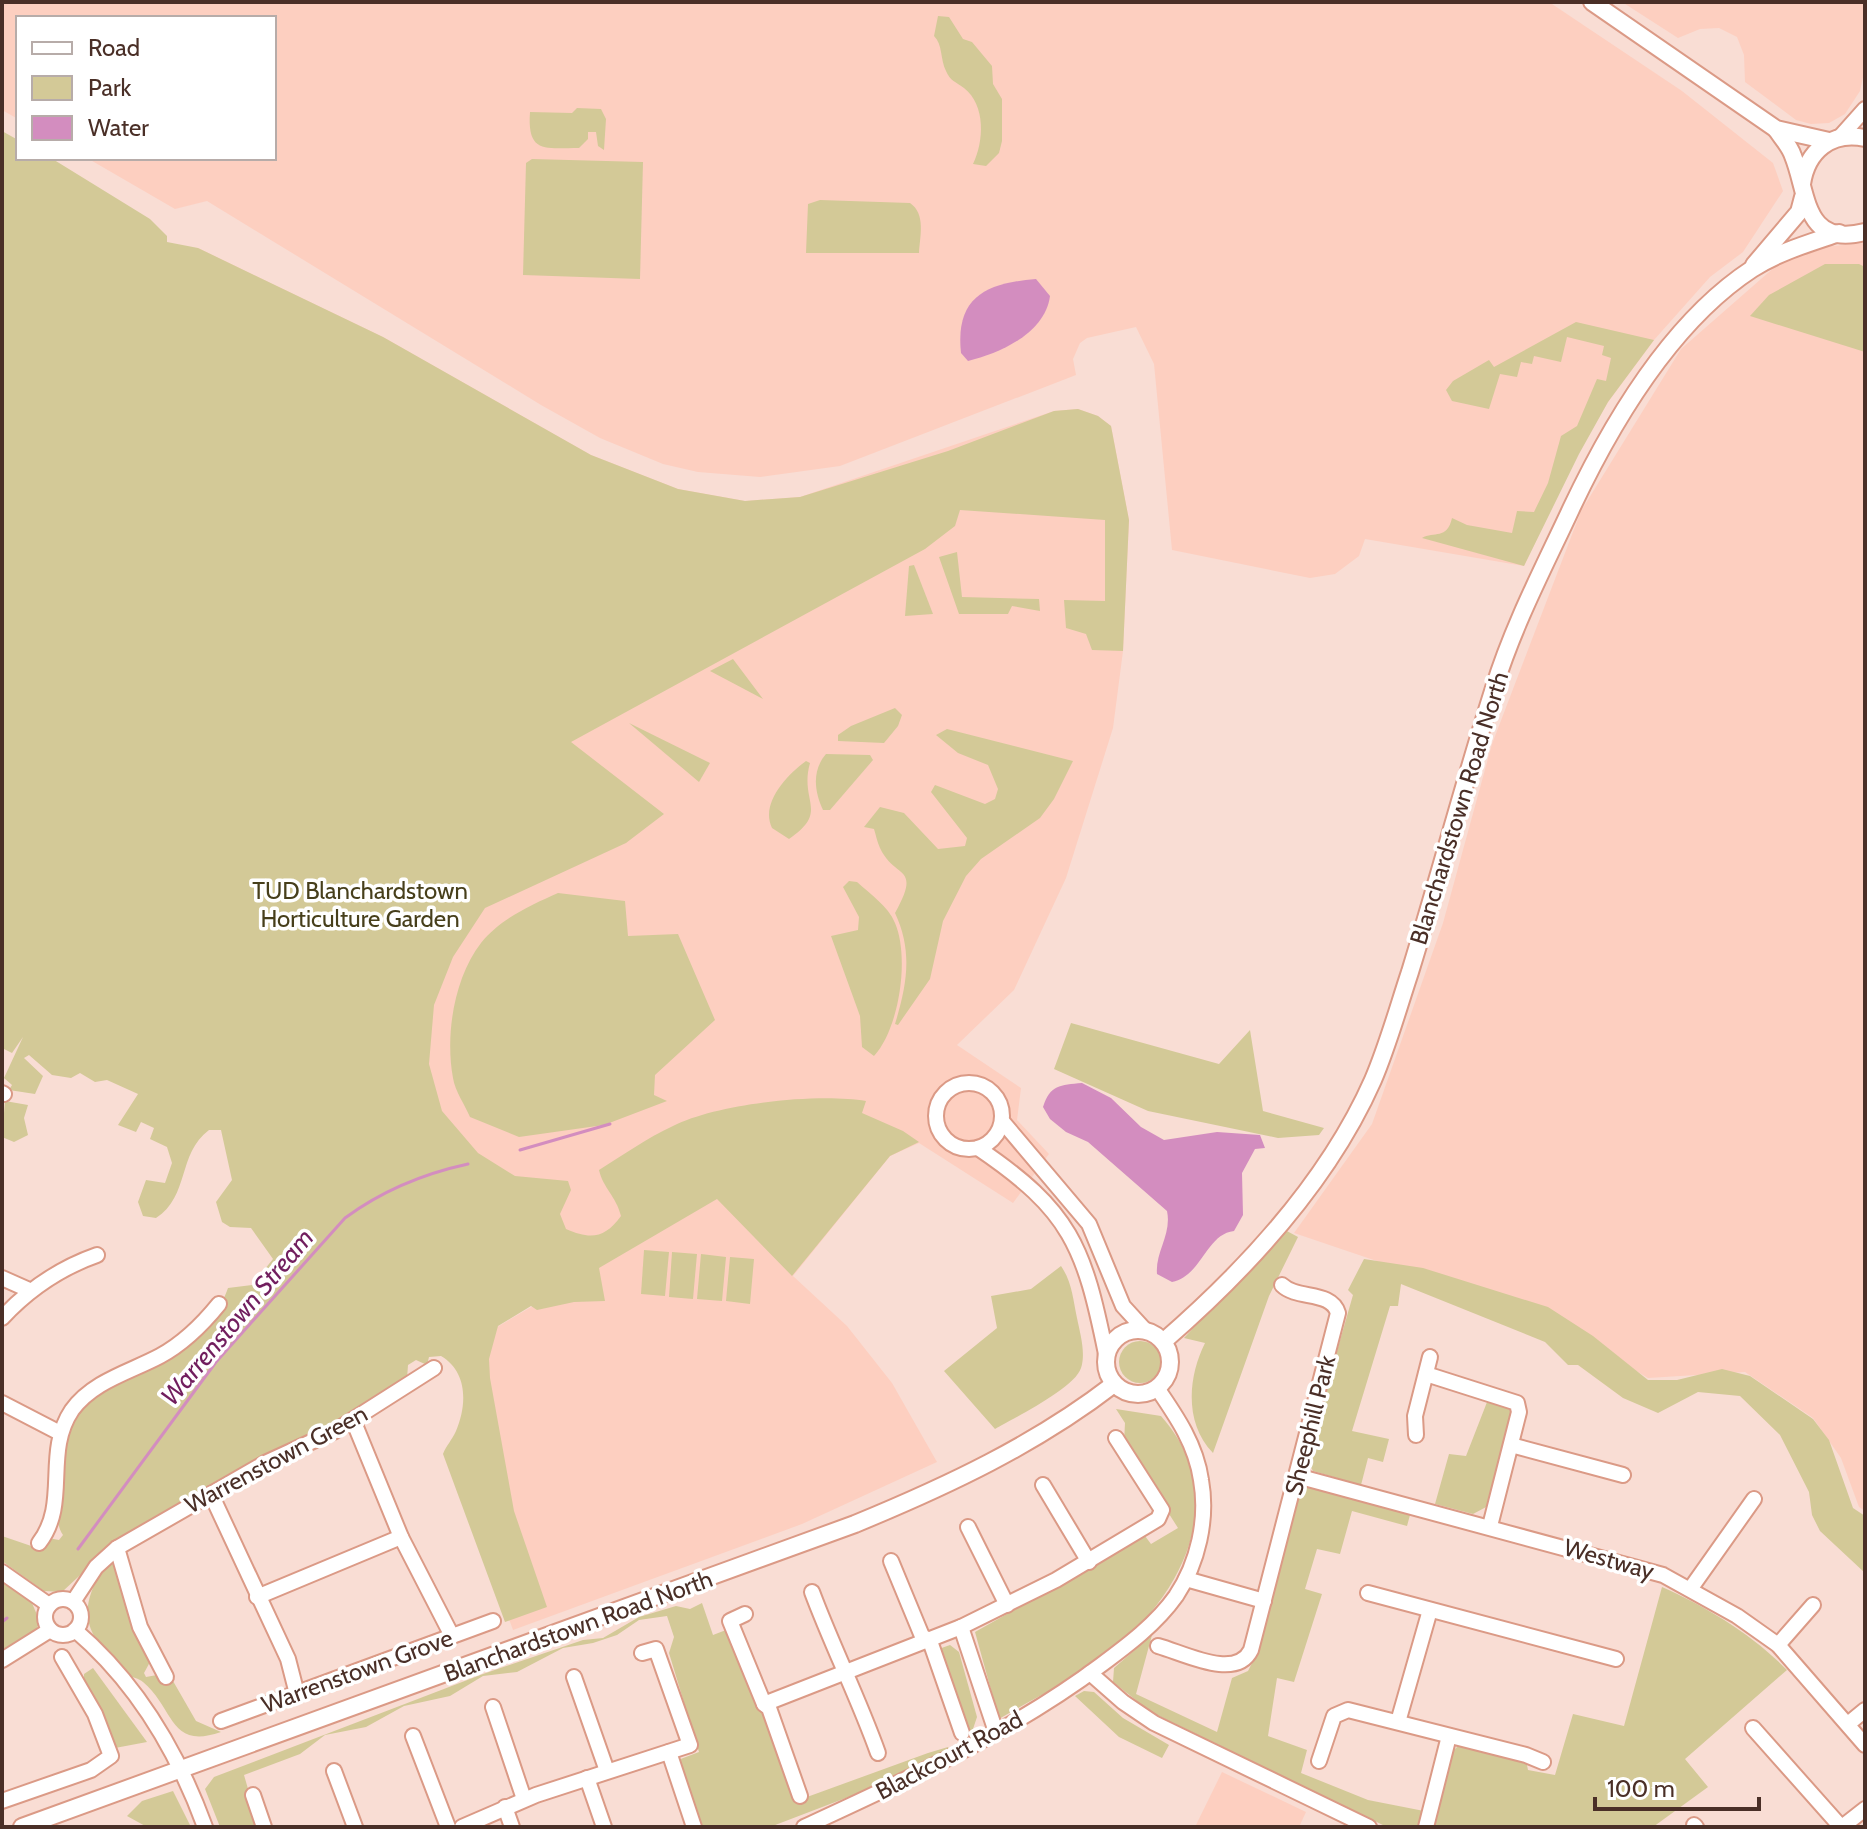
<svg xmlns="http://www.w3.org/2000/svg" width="1867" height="1829" viewBox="0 0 1867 1829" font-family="Cabin,sans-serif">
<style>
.built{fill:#fdcfc0}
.green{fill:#d3c997}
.water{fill:#d38dbf}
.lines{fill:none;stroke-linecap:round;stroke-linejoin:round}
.stream{stroke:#d38dbf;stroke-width:3}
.minor-casing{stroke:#db9a86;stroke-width:18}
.major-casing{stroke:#db9a86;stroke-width:20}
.minor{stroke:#fff;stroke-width:14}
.major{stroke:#fff;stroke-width:16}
.labels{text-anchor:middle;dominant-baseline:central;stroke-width:7;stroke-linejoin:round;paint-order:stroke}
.street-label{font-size:24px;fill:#4a2f27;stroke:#fff}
.park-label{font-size:24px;fill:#473f1b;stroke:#fff}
.water-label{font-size:26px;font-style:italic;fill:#711e5e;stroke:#fff}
</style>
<rect width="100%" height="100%" fill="#f9ddd4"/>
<g class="built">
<polygon points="2,2 1549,2 1682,91 1773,163 1783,191 1743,252 1710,277 1654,340 1608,402 1578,454 1524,566 1365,539 1359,556 1335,574 1310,578 1172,550 1154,364 1136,327 1087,338 1080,343 1073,359 1076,375 840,466 760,477 698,472 663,464 600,438 541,405 207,201 175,209 87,158 274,158 274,18 18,18 18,119 2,110"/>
<polygon points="1622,2 1865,2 1865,68 1860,91 1845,114 1829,123 1811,124 1796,120 1745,82 1744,55 1737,37 1719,28 1700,29 1678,38"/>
<polygon points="1864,243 1865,244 1865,1511 1859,1507 1841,1458 1813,1418 1745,1372 1648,1378 1613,1357 1421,1276 1294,1233 1372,1124 1443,923 1492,744 1581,511 1681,349 1777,265 1812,248"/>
<polygon points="198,248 383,337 591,455 678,489 745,501 800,497 1054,411 1078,409 1098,416 1111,426 1129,520 1123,651 1113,728 1066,878 1014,990 957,1045 1021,1088 1017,1120 1049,1154 1013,1203 919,1143 890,1156 793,1276 847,1326 892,1383 937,1462 802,1524 513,1630 452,1463 492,1330 579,1279 393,1112"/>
<polygon points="1222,1772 1306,1812 1300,1825 1303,1827 1195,1827"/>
</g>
<g class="green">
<path d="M 938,16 L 949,17 L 963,39 L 972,42 L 992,66 L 993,84 L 1002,99 L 1002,141 L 999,153 L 986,166 L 973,164 C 984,142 986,105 964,88 C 956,82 950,81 946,71 C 940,59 943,45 934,36 Z"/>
<path d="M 577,108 L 601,109 L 606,119 L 604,150 L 598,146 L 596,132 L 588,132 L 588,139 L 579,148 C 545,148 527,154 530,112 L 572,113 Z"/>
<path d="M 2,131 L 18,140 L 18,158 L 51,158 L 150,219 L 167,236 L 167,242 L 198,248 L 383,337 L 591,455 L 678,489 L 745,501 L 800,497 L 948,451 L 1054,411 L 1078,409 L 1098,416 L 1111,426 L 1129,520 L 1123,651 L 1092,650 L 1086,634 L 1066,628 L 1064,600 L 1105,601 L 1105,520 L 960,510 L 955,526 L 925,549 L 571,742 L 664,814 L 626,843 L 485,908 L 453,957 L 434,1005 L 429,1064 L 442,1111 L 478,1153 L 515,1176 L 568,1181 L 571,1190 L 560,1214 L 566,1229 C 591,1240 605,1238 621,1216 C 616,1196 603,1188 599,1170 C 623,1155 647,1138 673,1126 C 718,1103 818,1093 866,1101 L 862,1113 L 903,1131 L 919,1142 L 890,1156 L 792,1276 L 717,1199 L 599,1268 L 605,1301 L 574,1302 L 537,1310 L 531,1306 L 498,1326 L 489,1359 L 490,1378 L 514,1511 L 547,1607 L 505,1622 L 443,1454 C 446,1446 452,1440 456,1431 C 467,1405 468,1372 441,1356 L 429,1357 L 427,1365 L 416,1360 L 408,1365 L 407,1379 L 319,1431 L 243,1467 L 121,1537 L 62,1592 L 44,1591 L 2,1561 L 2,1536 L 40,1549 L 48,1538 L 59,1540 L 63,1535 C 54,1522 59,1504 59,1488 C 58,1381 117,1394 187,1348 C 205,1336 221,1308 228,1288 L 252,1285 L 273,1259 L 251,1228 L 230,1227 L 222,1222 L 216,1202 L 232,1180 L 221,1130 L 209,1130 C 177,1154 190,1196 156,1218 L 143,1216 L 138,1202 L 146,1180 L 165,1183 L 172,1163 L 167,1147 L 150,1139 L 154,1128 L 141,1122 L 136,1132 L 118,1125 L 138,1094 L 107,1080 L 95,1082 L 80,1073 L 71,1078 L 52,1075 L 29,1055 L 24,1058 L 43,1076 L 35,1094 L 9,1090 L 12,1085 L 4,1078 L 23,1037 L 12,1053 L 2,1048 Z"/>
<polygon points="532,159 643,162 640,279 523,275 526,163"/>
<path d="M 820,200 L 910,203 C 926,214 920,236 919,253 L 806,253 L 808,204 Z"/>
<polygon points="1825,264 1859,264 1865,267 1865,352 1750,316 1769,295"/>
<path d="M 1576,322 L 1654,340 L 1608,402 L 1579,454 L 1524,566 L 1422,538 C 1434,531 1447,540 1452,518 L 1467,525 L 1512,533 L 1517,511 L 1534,512 L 1548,483 L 1561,436 L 1577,426 L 1597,379 L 1606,381 L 1611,358 L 1602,355 L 1604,346 L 1567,337 L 1561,362 L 1534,356 L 1532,364 L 1521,362 L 1517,377 L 1500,374 L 1489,409 L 1452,401 L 1446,390 L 1453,381 L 1489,360 L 1494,367 Z"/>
<polygon points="957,552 962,597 1039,599 1040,611 1012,606 1008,614 959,614 939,557"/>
<polygon points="914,565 933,614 905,616 909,566"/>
<polygon points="733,659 763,699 710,671"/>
<polygon points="895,708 902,715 898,726 884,743 838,741 838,735 851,726"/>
<polygon points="629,723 710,763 699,782"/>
<path d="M 947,729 L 1073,761 L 1054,799 L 1040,818 L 981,859 L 966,876 L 943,921 L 930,979 L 898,1025 L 895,1024 C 907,985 913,951 895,913 C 922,864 895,880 880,848 C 877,842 876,835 874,829 L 864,827 L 880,807 L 904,813 L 938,849 L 965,846 L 967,838 L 931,792 L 935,785 L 985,804 L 995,799 L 998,789 L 988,765 L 958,753 L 936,735 Z"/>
<path d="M 826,754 L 870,755 L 873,760 L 830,810 L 823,810 C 814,791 812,770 826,754 Z"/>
<path d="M 806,761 L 810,763 C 799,802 830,811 789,839 L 772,828 C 760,803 787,775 806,761 Z"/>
<path d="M 849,881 L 857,882 C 870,894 888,906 895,923 C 910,958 899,1029 874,1056 L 862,1047 L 860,1016 L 831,936 L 858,930 L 859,917 L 843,887 Z"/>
<path d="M 558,893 L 625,901 L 628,936 L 678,934 L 715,1020 L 655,1075 L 654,1095 L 667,1101 L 604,1125 L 519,1137 L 470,1117 C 465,1105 455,1091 453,1078 C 445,1035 454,978 481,943 C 500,919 531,905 558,893 Z"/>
<polygon points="1071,1023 1219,1064 1250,1030 1263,1111 1324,1128 1319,1135 1278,1138 1148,1111 1054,1069"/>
<polygon points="5,1101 28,1105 24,1118 28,1135 14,1142 2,1137"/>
<path d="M 1285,1230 L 1298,1237 L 1269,1296 L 1213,1453 C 1184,1423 1188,1377 1205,1343 L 1184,1338 Z"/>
<polygon points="644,1250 669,1252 665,1296 641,1294"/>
<polygon points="672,1252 697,1254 693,1299 669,1297"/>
<polygon points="701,1254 726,1257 722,1301 697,1299"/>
<polygon points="730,1257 754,1259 750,1304 726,1301"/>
<polygon points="1364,1259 1423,1268 1548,1307 1593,1336 1648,1380 1677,1380 1722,1369 1750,1376 1813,1419 1829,1440 1853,1508 1865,1516 1865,1573 1820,1531 1812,1515 1809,1492 1780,1435 1740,1396 1698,1392 1658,1413 1623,1398 1578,1365 1568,1365 1545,1342 1401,1284 1398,1306 1390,1306 1352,1431 1389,1439 1383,1462 1368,1458 1361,1485 1313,1471 1308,1462 1309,1449 1353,1295 1348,1290"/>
<path d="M 1061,1266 C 1072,1282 1073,1299 1077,1318 C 1080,1333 1086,1353 1081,1368 C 1075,1388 1014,1418 995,1429 L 944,1371 L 997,1328 L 991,1296 L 1031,1289 Z"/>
<circle cx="1140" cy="1362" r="21"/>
<polygon points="1489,1397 1508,1405 1512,1416 1488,1506 1473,1514 1435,1504 1449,1454 1466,1456"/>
<path d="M 1116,1409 L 1161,1416 C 1234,1498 1181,1599 1105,1656 C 1073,1680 1034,1698 999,1719 L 975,1632 L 1145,1536 L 1151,1544 L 1178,1528 L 1124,1443 L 1125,1423 Z"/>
<polygon points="1306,1486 1361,1497 1410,1515 1407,1526 1352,1511 1340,1554 1317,1549 1305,1589 1322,1594 1294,1682 1277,1678 1268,1736 1307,1750 1301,1773 1368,1800 1424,1811 1418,1827 1387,1827 1151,1712 1113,1682 1114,1668 1152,1635 1136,1694 1217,1732 1232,1678 1248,1671 1255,1657 1295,1506"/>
<path d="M 107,1563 L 116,1563 L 150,1662 L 144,1673 L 146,1677 L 157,1675 L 165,1683 L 173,1681 L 196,1721 L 221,1732 C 169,1750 175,1709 143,1682 C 139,1678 132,1678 127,1674 C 85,1635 74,1612 107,1563 Z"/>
<polygon points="2,1580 32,1603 40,1622 32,1637 2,1655"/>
<path d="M 1662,1587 C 1707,1607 1753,1635 1787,1670 L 1685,1759 L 1708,1787 L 1653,1827 L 1432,1827 L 1452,1752 L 1458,1746 L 1526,1760 L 1528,1770 L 1555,1775 L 1573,1714 L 1624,1726 Z"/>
<polygon points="702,1603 713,1635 726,1630 766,1717 796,1801 928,1753 948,1747 949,1750 851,1796 770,1827 699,1827 678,1760 699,1752 669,1653 674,1637 667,1616 639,1620 617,1635 593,1643 563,1648 517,1672 483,1676 450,1696 404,1706 366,1727 325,1735 300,1754 244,1775 259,1827 220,1827 205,1789 214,1777 483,1674 583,1640 603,1638 639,1617 676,1606 690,1609"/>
<polygon points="950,1645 959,1652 977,1717 973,1729 967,1733 936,1650"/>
<polygon points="93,1668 147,1742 115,1748 84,1681 84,1674"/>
<polygon points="1084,1691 1094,1692 1123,1718 1169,1745 1162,1758 1119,1737 1075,1696"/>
<polygon points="173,1791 191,1827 147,1827 127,1816 142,1801"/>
</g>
<g class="water">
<path d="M 1036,279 L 1050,296 C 1045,333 1001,353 968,361 L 961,353 C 955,297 986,283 1036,279 Z"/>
<path d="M 1082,1083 L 1111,1098 L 1141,1127 L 1164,1140 L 1217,1132 L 1260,1135 L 1265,1148 L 1255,1149 L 1242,1173 L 1243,1215 L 1234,1231 C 1206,1234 1202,1276 1172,1282 L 1157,1274 C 1155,1252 1172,1234 1167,1211 L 1088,1142 L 1066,1132 L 1050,1119 L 1043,1107 C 1050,1085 1060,1085 1082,1083 Z"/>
</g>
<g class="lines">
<g class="stream">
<polyline points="520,1150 610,1124"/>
<path d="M 78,1549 L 216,1362 L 345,1218 C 383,1190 422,1174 468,1164"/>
<polyline points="2,1622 7,1618"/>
</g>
<defs>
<g id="minor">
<polyline points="1840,137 1865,109"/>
<circle cx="969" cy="1116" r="33"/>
<polyline points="2,1093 4,1094"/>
<polyline points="1002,1121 1089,1224 1123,1306 1145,1330"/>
<path d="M 978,1148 C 1071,1211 1084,1246 1106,1354"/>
<polyline points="2,1278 29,1290"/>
<path d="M 2,1318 C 29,1289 60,1268 97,1255"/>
<polyline points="1426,1374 1517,1403 1519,1412 1490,1526"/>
<polyline points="2,1403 60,1433"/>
<polyline points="353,1420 401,1537 452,1636"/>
<polyline points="1416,1435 1415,1416 1430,1357"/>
<polyline points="1511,1445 1623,1475"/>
<polyline points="1297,1476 1663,1575 1737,1616 1778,1645 1865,1745"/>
<polyline points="1043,1485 1089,1562"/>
<polyline points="211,1494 288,1659 297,1694"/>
<polyline points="968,1527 1007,1605"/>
<path d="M 39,1543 C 70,1503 43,1453 72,1410 C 93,1381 130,1372 160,1356 C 184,1343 202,1325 219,1304"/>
<polyline points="117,1548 140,1627 166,1677"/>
<polyline points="891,1561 922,1636 930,1641 962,1733"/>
<polyline points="2,1572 49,1605"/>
<polyline points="1186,1579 1264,1601"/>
<polyline points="1691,1588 1754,1499"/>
<path d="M 812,1592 C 833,1648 858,1697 878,1753"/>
<polyline points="1368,1593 1616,1659"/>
<polyline points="257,1597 401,1537"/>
<circle cx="63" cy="1617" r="18"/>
<polyline points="73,1602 96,1567 117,1548 265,1463 335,1431 434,1368"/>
<polyline points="745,1614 730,1621 764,1704 769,1708 800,1796"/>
<polyline points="961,1627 996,1732"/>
<path d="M 75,1630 C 136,1682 178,1753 205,1827"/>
<polyline points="1778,1645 1813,1605"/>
<path d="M 1158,1646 C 1184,1653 1236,1681 1251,1650 L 1338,1313 C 1331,1290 1297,1300 1282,1285"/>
<polyline points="2,1660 50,1630"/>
<polyline points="1090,1673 1123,1702 1154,1723 1369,1827"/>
<polyline points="574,1677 607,1771"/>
<polyline points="764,1704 961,1627 1056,1580 1158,1519 1162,1510 1116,1438"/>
<polyline points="493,1707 524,1799"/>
<polyline points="221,1721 493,1621"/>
<polyline points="1398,1722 1430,1610"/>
<polyline points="1848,1724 1865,1710"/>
<polyline points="1753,1728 1841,1827"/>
<polyline points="413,1736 448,1827"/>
<polyline points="669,1752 694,1827"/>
<polyline points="1319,1761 1334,1716 1348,1710 1526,1755 1543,1762"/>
<polyline points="334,1771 355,1827"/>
<polyline points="587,1778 604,1827"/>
<polyline points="253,1795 264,1827"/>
<polyline points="2,1801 91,1770 111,1756 95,1714 62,1657"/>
<polyline points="505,1807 512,1827"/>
<polyline points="1694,1825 1696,1827"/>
<polyline points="462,1827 536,1795 690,1745 656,1649 642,1653"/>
<path d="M 804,1827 C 906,1780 1010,1733 1101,1665 C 1128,1645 1156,1624 1176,1596 C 1198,1563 1208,1519 1201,1480 C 1196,1445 1177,1417 1157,1388"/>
<polyline points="1426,1827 1449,1736"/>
<polyline points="1842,1827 1865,1809"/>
</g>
<g id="major">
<polyline points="1592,2 1776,129 1829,141"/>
<path d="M 1776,129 C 1781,137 1790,146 1793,156 C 1808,192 1803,248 1865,232"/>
<path d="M 1802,184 C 1807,151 1831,131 1865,138"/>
<polyline points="1754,265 1799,212 1803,197"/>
<circle cx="1138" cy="1362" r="32"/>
<path d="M 1164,1341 C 1247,1269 1328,1182 1373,1080 C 1388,1045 1398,1008 1410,972 C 1439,878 1464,782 1494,688 C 1513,626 1544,567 1571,509 C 1611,424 1671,322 1752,269 C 1778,252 1810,243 1839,233"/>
<path d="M 22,1827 L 855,1524 C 947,1486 1035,1445 1114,1384"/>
</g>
</defs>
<use href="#minor" class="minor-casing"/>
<use href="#major" class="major-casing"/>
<use href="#minor" class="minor"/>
<use href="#major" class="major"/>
</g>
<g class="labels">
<g class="street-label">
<text transform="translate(1459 808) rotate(-73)">Blanchardstown Road North</text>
<text transform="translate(1310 1425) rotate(-76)">Sheephill Park</text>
<text transform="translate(276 1459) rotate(-28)">Warrenstown Green</text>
<text transform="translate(1609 1559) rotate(16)">Westway</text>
<text transform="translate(578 1626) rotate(-20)">Blanchardstown Road North</text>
<text transform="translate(357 1671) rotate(-20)">Warrenstown Grove</text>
<text transform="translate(949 1755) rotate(-28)">Blackcourt Road</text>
</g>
<g class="park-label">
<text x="360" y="890">TUD Blanchardstown<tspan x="360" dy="28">Horticulture Garden</tspan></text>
</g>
<g class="water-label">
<text transform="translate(237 1317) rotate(-50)">Warrenstown Stream</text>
</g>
</g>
<rect width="1867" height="1829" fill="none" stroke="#4a2f27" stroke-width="8"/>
<rect x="16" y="16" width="260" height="144" fill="#ffffff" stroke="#b7aca9" stroke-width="2"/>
<rect x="32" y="42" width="40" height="12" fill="#ffffff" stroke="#b7aca9" stroke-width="2"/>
<text x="88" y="56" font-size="24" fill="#4a2f27">Road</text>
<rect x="32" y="76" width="40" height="24" fill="#d3c997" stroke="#b7aca9" stroke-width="2"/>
<text x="88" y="96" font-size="24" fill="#4a2f27">Park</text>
<rect x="32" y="116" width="40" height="24" fill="#d38dbf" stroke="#b7aca9" stroke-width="2"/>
<text x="88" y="136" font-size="24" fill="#4a2f27">Water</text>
<path d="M1595 1797v12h164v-12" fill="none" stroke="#4a2f27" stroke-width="4"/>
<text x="1607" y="1797" font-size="24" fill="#4a2f27" stroke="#ffffff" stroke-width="6" paint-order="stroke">100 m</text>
</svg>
